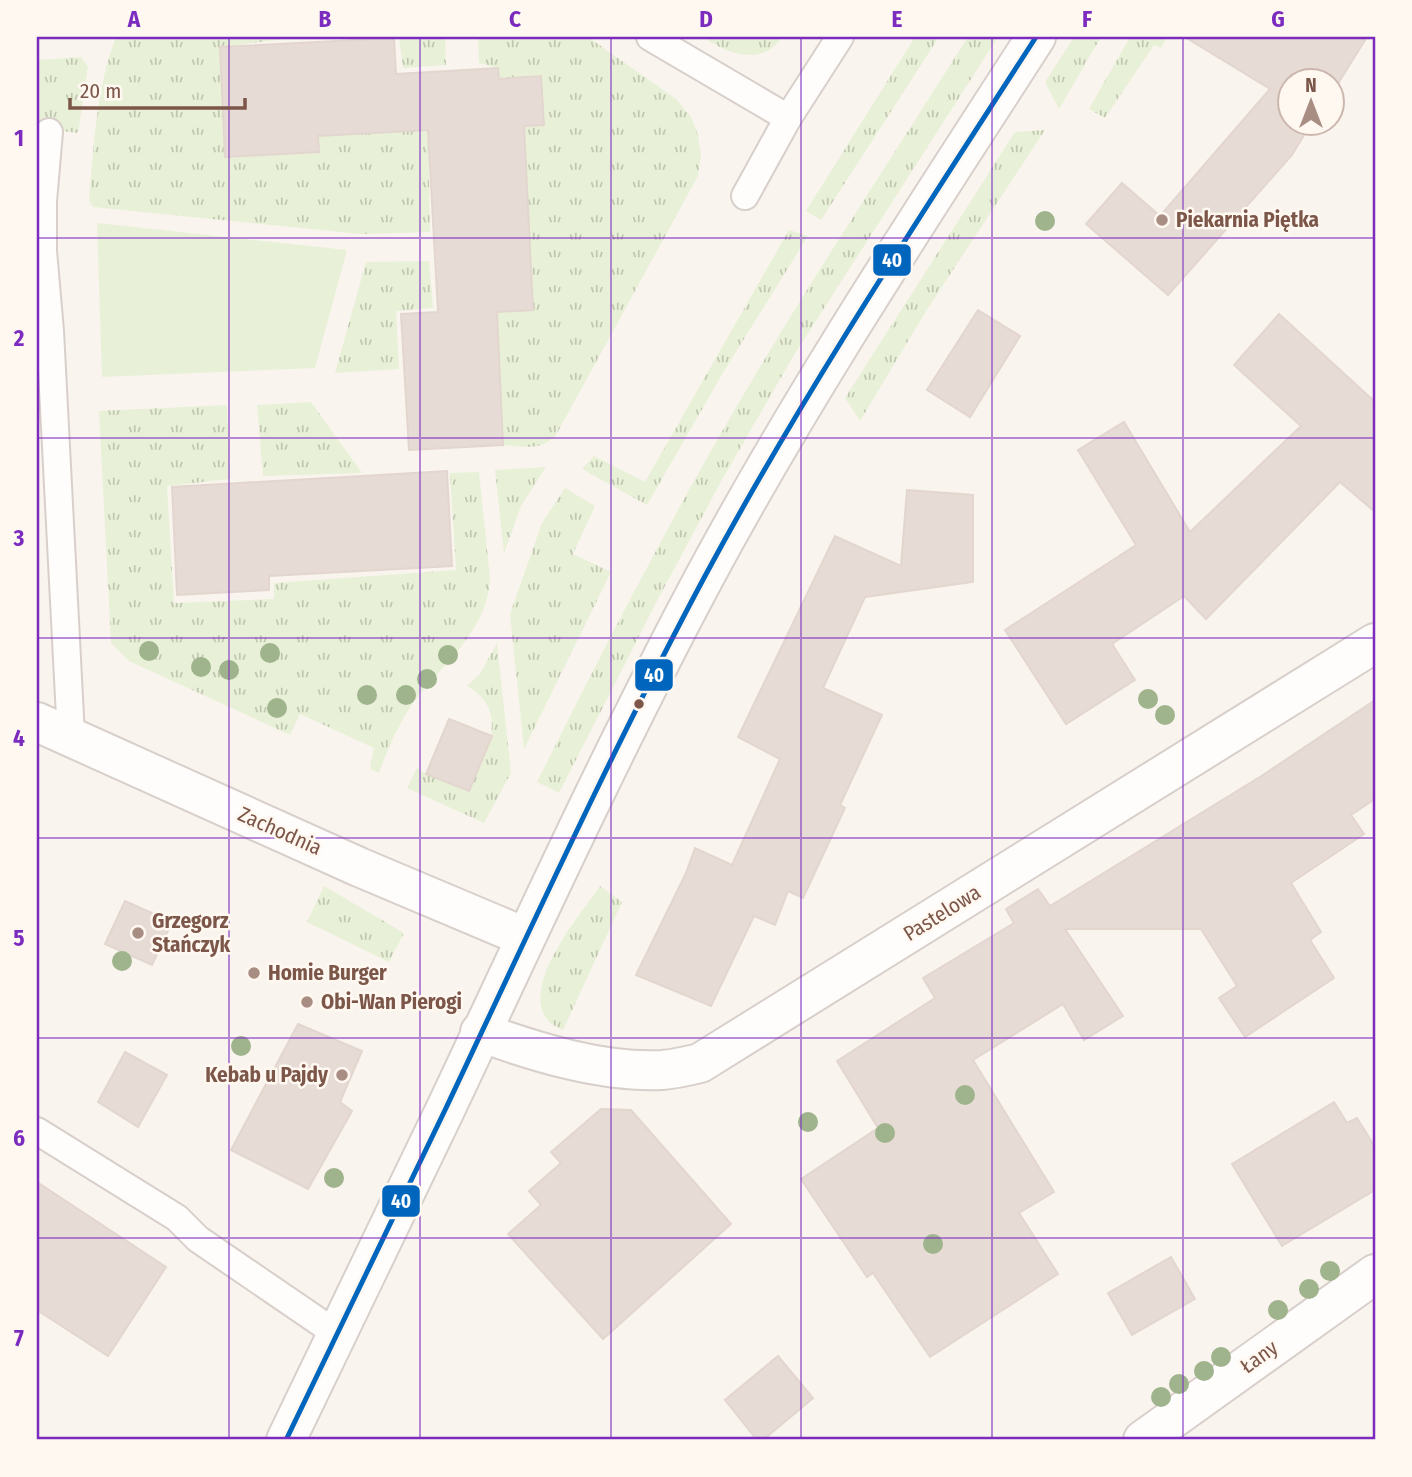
<svg xmlns="http://www.w3.org/2000/svg" width="1412" height="1477" viewBox="0 0 1412 1477" font-family="'Fira Sans Condensed',sans-serif">
<style>
.grass{fill:url(#grass-tufts)}
.park{fill:#e8f1d7}
.building{fill:#e6dbd5;stroke:#e3d6cf;stroke-width:2}
.lines{fill:none;stroke-linecap:round;stroke-linejoin:round}
.service-casing{stroke:#d9cfca;stroke-width:30}
.minor-casing{stroke:#d9cfca;stroke-width:42}
.tertiary-casing{stroke:#d9cfca;stroke-width:42}
.service{stroke:#fefdfc;stroke-width:26}
.minor{stroke:#fefdfc;stroke-width:38}
.tertiary{stroke:#fefdfc;stroke-width:38}
.bus-1-casing{stroke:#fff8f1;stroke-width:10}
.bus-1{stroke:#0065bd;stroke-width:5}
.tree{fill:#9fb38c}
.grid{fill:none;stroke:#7b2cbf;stroke-width:2;stroke-opacity:0.55}
.poi-dot{fill:#a88d83;stroke:#fff8f1;stroke-width:2.5}
.bus-dot{fill:#7c5649;stroke:#fff8f1;stroke-width:2.5}
.labels{text-anchor:middle;dominant-baseline:central;stroke-width:5;stroke-linejoin:round;paint-order:stroke}
.poi-label{font-size:21px;font-weight:bold;fill:#7c5649;stroke:#fff8f1;text-anchor:start}
.street-label{font-size:21px;fill:#7c5649;stroke:#fff8f1}
.line-badge{stroke:#fff8f1;stroke-width:2.5}
.badge-label{font-size:19px;text-anchor:middle;font-weight:bold;fill:#fff}
.neatline{fill:none;stroke:#7b2cbf;stroke-width:2.5}
.grid-label{font-size:23px;text-anchor:middle;font-weight:bold;fill:#7b2cbf}
</style>
<defs>
<pattern id="grass-tufts" width="24" height="20" patternUnits="userSpaceOnUse" patternTransform="scale(1.75)"><rect width="24" height="20" fill="#e8f1d7"/><path d="M3 7l-1-3M5 7V3M7 7l1-3M15 17l-1-3M17 17v-4M19 17l1-3" fill="none" stroke="#c1c6b0"/></pattern>
</defs>
<rect width="100%" height="100%" fill="#f9f4ee"/>
<g class="grass">
<path d="M 116,37 L 285,37 L 285,39 L 220,47 L 226,157 L 319,152 L 318,136 L 428,130 L 430,232 L 360,234 L 93,207 L 89,200 C 94,146 96,88 116,37 Z"/>
<polygon points="399,37 445,37 446,65 403,68"/>
<path d="M 478,37 L 588,37 L 676,99 L 691,117 L 698,135 L 701,156 L 698,176 L 556,435 C 542,451 522,447 503,445 L 497,312 L 533,309 L 524,126 L 544,125 L 541,76 L 499,79 L 498,68 L 479,63 Z"/>
<path d="M 703,37 L 782,37 C 763,67 727,54 703,37 Z"/>
<polygon points="915,37 939,37 821,220 806,211"/>
<path d="M 968,37 L 998,37 L 794,355 L 723,478 L 659,597 L 559,793 L 537,782 C 601,654 666,527 738,404 C 811,279 891,159 968,37 Z"/>
<polygon points="1074,37 1101,37 1059,109 1045,82"/>
<polygon points="1130,37 1167,37 1161,48 1154,45 1105,118 1089,109"/>
<polygon points="81,57 88,67 78,133 37,128 37,60"/>
<polygon points="1045,130 928,308 860,421 845,398 1015,132"/>
<polygon points="789,230 808,236 724,371 647,505 582,469 594,456 645,482"/>
<polygon points="429,261 433,308 396,311 399,369 335,373 366,262"/>
<polygon points="311,402 362,473 263,476 257,405"/>
<path d="M 227,405 L 230,479 L 167,486 L 174,603 L 274,599 L 274,583 L 456,570 L 450,473 L 479,472 L 490,578 C 488,633 438,667 409,709 C 396,729 387,751 379,773 L 370,769 L 374,748 L 300,714 L 290,735 L 129,661 L 111,643 L 99,411 Z"/>
<polygon points="546,467 521,506 504,553 495,470"/>
<polygon points="565,488 595,506 573,554 611,572 524,749 510,614 542,523"/>
<path d="M 497,643 L 511,773 L 484,823 L 407,788 L 417,768 L 426,774 L 469,791 C 484,754 513,713 467,686 L 480,674 Z"/>
<polygon points="324,886 404,933 389,962 307,922"/>
<path d="M 600,886 L 622,902 L 563,1030 C 554,1026 546,1021 543,1012 C 528,976 580,915 600,886 Z"/>
</g>
<polygon class="park" points="97,223 347,250 315,368 102,377"/>
<g class="building">
<polygon points="1185,37 1367,37 1332,93 1332,80 1290,80 1290,122 1312,122 1292,155 1168,295 1086,224 1122,183 1160,216 1270,89"/>
<polygon points="394,38 396,74 498,68 499,79 541,76 544,125 524,126 533,310 497,312 503,445 409,450 401,314 438,312 428,130 318,136 319,152 225,157 220,47"/>
<polygon points="978,310 1020,336 970,417 927,390"/>
<polygon points="1279,314 1375,402 1375,512 1340,482 1206,619 1184,596 1112,644 1135,680 1066,724 1005,630 1136,545 1078,450 1124,422 1190,532 1301,426 1234,365"/>
<polygon points="447,471 452,566 269,576 269,590 177,595 172,487"/>
<polygon points="907,490 973,495 973,582 865,597 823,688 882,715 840,805 845,808 803,898 788,891 775,925 754,916 711,1006 636,975 686,873 695,848 732,865 780,759 738,737 835,536 901,566"/>
<polygon points="1375,700 1375,799 1351,815 1364,834 1291,883 1321,932 1310,940 1334,978 1245,1037 1219,998 1237,986 1201,929 1065,929 1123,1016 1084,1040 1063,1004 973,1060 1054,1192 1019,1213 1058,1274 930,1357 873,1273 867,1277 801,1179 878,1128 837,1061 935,998 923,978 1014,923 1006,909 1038,889 1050,906 1263,775"/>
<polygon points="449,719 492,736 469,791 426,774"/>
<polygon points="125,901 172,922 152,965 105,944"/>
<polygon points="298,1024 362,1051 340,1102 352,1111 308,1189 231,1150"/>
<polygon points="125,1052 167,1075 138,1127 98,1102"/>
<polygon points="1334,1102 1347,1123 1357,1118 1375,1147 1375,1190 1282,1246 1232,1164"/>
<polygon points="601,1109 631,1110 731,1224 603,1339 508,1234 541,1205 529,1191 561,1163 551,1152"/>
<polygon points="37,1182 166,1267 108,1356 37,1310"/>
<polygon points="1171,1257 1195,1299 1132,1335 1108,1293"/>
<polygon points="778,1356 813,1398 763,1440 757,1440 725,1400"/>
</g>
<g class="lines">
<defs>
<g id="service">
<polyline points="650,37 788,118"/>
<polyline points="49,132 43,201 43,251 50,331 71,736"/>
<polyline points="745,196 788,118 840,37"/>
<polyline points="37,1131 177,1218 198,1239 337,1334"/>
</g>
<g id="minor">
<polyline points="37,722 359,867 525,937"/>
<path d="M 480,1032 C 535,1052 603,1073 662,1070 C 675,1069 688,1066 700,1063 L 1375,643"/>
<polyline points="1143,1440 1375,1274"/>
</g>
<path id="tertiary" d="M 286,1440 C 339,1329 393,1219 446,1108 C 530,930 612,750 705,576 C 805,390 922,214 1036,37"/>
</defs>
<use href="#service" class="service-casing"/>
<use href="#minor" class="minor-casing"/>
<use href="#tertiary" class="tertiary-casing"/>
<use href="#service" class="service"/>
<use href="#minor" class="minor"/>
<use href="#tertiary" class="tertiary"/>
<defs>
<path id="bus-1" d="M 286,1440 C 339,1329 393,1219 446,1108 C 530,930 612,750 705,576 C 805,390 922,214 1036,37"/>
</defs>
<use href="#bus-1" class="bus-1-casing"/>
<use href="#bus-1" class="bus-1"/>
</g>
<g class="tree">
<circle cx="1045" cy="221" r="10"/>
<circle cx="149" cy="651" r="10"/>
<circle cx="270" cy="653" r="10"/>
<circle cx="448" cy="655" r="10"/>
<circle cx="201" cy="667" r="10"/>
<circle cx="229" cy="670" r="10"/>
<circle cx="427" cy="679" r="10"/>
<circle cx="367" cy="695" r="10"/>
<circle cx="406" cy="695" r="10"/>
<circle cx="1148" cy="699" r="10"/>
<circle cx="277" cy="708" r="10"/>
<circle cx="1165" cy="715" r="10"/>
<circle cx="122" cy="961" r="10"/>
<circle cx="241" cy="1046" r="10"/>
<circle cx="965" cy="1095" r="10"/>
<circle cx="808" cy="1122" r="10"/>
<circle cx="885" cy="1133" r="10"/>
<circle cx="334" cy="1178" r="10"/>
<circle cx="933" cy="1244" r="10"/>
<circle cx="1330" cy="1271" r="10"/>
<circle cx="1309" cy="1289" r="10"/>
<circle cx="1278" cy="1310" r="10"/>
<circle cx="1221" cy="1357" r="10"/>
<circle cx="1204" cy="1371" r="10"/>
<circle cx="1179" cy="1384" r="10"/>
<circle cx="1161" cy="1397" r="10"/>
</g>
<path class="grid" d="M 229,37 L 229,1440M 420,37 L 420,1440M 611,37 L 611,1440M 801,37 L 801,1440M 992,37 L 992,1440M 1183,37 L 1183,1440M 37,238 L 1375,238M 37,438 L 1375,438M 37,638 L 1375,638M 37,838 L 1375,838M 37,1038 L 1375,1038M 37,1238 L 1375,1238"/>
<g class="poi-dot">
<circle cx="1162" cy="220" r="7"/>
<circle cx="138" cy="933" r="7"/>
<circle cx="254" cy="973" r="7"/>
<circle cx="307" cy="1002" r="7"/>
<circle cx="342" cy="1075" r="7"/>
</g>
<circle class="bus-dot" cx="639" cy="704" r="6"/>
<g class="labels">
<g class="poi-label">
<text x="1176" y="220">Piekarnia Piętka</text>
<text x="152" y="921">Grzegorz<tspan x="152" dy="24">Stańczyk</tspan></text>
<text x="268" y="973">Homie Burger</text>
<text x="321" y="1002">Obi-Wan Pierogi</text>
<text x="328" y="1075" text-anchor="end">Kebab u Pajdy</text>
</g>
<g class="street-label">
<text transform="translate(280 831) rotate(24)">Zachodnia</text>
<text transform="translate(942 913) rotate(-32)">Pastelowa</text>
<text transform="translate(1259 1357) rotate(-36)">Łany</text>
</g>
</g>
<g class="line-badge">
<rect x="872" y="243" width="40" height="34" rx="7" fill="#0065bd"/>
<rect x="634" y="658" width="40" height="34" rx="7" fill="#0065bd"/>
<rect x="381" y="1184" width="40" height="34" rx="7" fill="#0065bd"/>
</g>
<g class="badge-label">
<text x="892" y="267">40</text>
<text x="654" y="682">40</text>
<text x="401" y="1208">40</text>
</g>
<rect width="1412" height="1477" fill="none" stroke="#fff8f1" stroke-width="77"/>
<g transform="translate(1311 102)"><circle r="33" fill="#fff8f1" stroke="#cbb7ae" stroke-width="2"/>
<path d="M0-5L12 26L0 18L-12 26Z" fill="#a88d83"/>
<text y="-10" font-size="19" font-weight="bold" text-anchor="middle" fill="#7c5649">N</text>
</g>
<path d="M70 98v10h175v-10" fill="none" stroke="#7c5649" stroke-width="3.5"/>
<text x="80" y="98" font-size="21" fill="#7c5649" stroke="#fff8f1" stroke-width="5" paint-order="stroke">20 m</text>
<rect x="38" y="38" width="1336" height="1400" class="neatline"/>
<g class="grid-label">
<text x="134" y="27">A</text>
<text x="325" y="27">B</text>
<text x="515" y="27">C</text>
<text x="706" y="27">D</text>
<text x="897" y="27">E</text>
<text x="1087" y="27">F</text>
<text x="1278" y="27">G</text>
<text x="19" y="146">1</text>
<text x="19" y="346">2</text>
<text x="19" y="546">3</text>
<text x="19" y="746">4</text>
<text x="19" y="946">5</text>
<text x="19" y="1146">6</text>
<text x="19" y="1346">7</text>
</g>
</svg>
